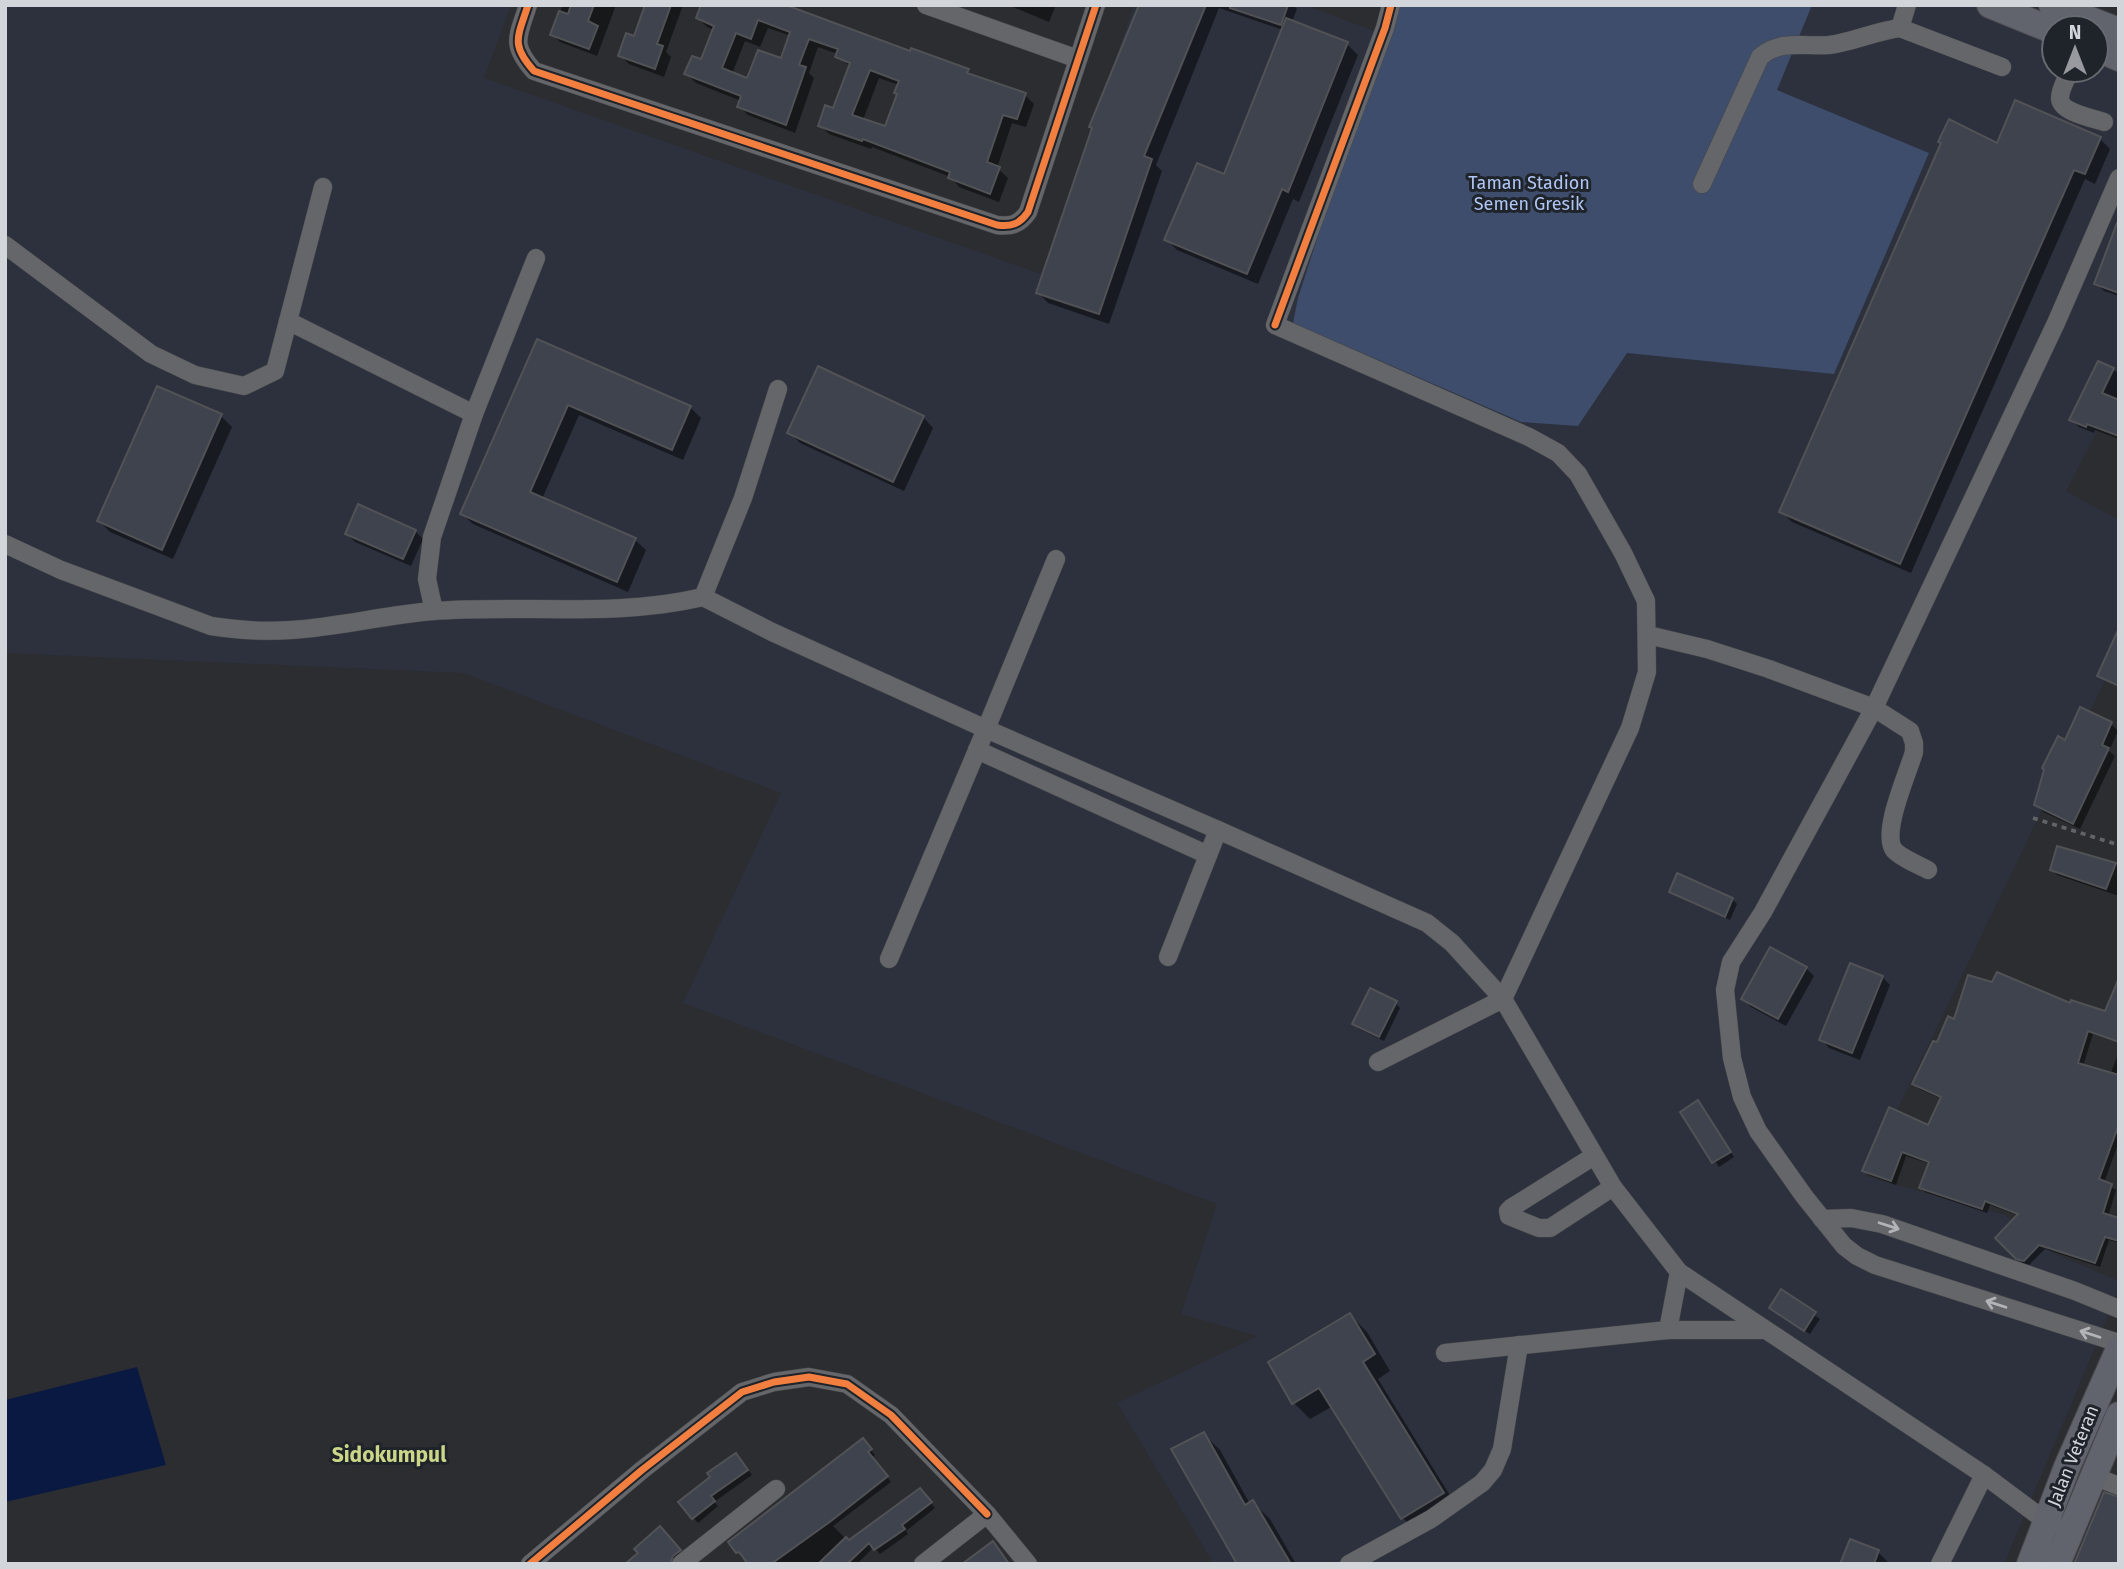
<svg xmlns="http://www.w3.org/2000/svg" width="2124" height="1569" viewBox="0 0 2124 1569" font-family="'Fira Sans',sans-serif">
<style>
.built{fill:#2c313d}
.green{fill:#3e4d6c}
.water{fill:#0a1942}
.shadow{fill:#0007;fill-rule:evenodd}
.building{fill:#3e434d;stroke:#505255;stroke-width:2;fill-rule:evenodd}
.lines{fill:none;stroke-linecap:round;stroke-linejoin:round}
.minor-casing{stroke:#46484b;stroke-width:19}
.highway-casing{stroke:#46484b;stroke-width:28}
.path{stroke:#626367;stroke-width:3.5;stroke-dasharray:5 5;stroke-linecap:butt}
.minor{stroke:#656669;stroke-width:18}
.highway{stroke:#61646c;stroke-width:26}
.cycleway-casing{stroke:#1f232a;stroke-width:11}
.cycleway{stroke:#f27e40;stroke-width:7}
.oneway{stroke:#b1b4b8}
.labels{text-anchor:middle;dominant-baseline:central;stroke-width:6;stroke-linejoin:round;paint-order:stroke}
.park-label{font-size:18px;fill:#afc5f4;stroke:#1f232a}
.street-label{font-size:18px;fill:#d2d5da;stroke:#1f232a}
.quarter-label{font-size:21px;font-weight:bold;fill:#cbd689;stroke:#1f232a}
</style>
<rect width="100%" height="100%" fill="#2c2d31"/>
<polygon class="built" points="5,5 511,5 484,78 1041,274 1134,5 1304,5 1383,34 1392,5 1976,5 2054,37 2054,70 2096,70 2096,54 2119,63 2119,389 2066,491 2119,520 2119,651 1865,1176 2005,1215 2053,1253 2119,1281 2119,1290 2004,1564 1214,1564 1117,1403 1258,1336 1181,1314 1217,1204 683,1003 781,793 464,673 5,653"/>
<polygon class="green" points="1392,5 1812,5 1777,90 1929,153 1834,374 1627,353 1578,426 1521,422 1293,323 1298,298"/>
<polygon class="water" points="137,1367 166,1465 5,1502 5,1400"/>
<g class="shadow">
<polygon points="563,5 616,5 597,56 560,42 552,34"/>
<polygon points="647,5 683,5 666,52 671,57 664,77 629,64 620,55 635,39"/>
<path d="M 702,5 L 911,54 L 968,71 L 975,78 L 1025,95 L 1034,104 L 1026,127 L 1012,123 L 997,168 L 1008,178 L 999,202 L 959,187 L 951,177 L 872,147 L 871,149 L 829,134 L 820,125 L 834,110 L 851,67 L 837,56 L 838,54 L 818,47 L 809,73 L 814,78 L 795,133 L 748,115 L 739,106 L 741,101 L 696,83 L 686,73 L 702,62 L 714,30 L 707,27 L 698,18 ZM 768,28 L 791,36 L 782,61 L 748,80 L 732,74 L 745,41 L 760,47 ZM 879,78 L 899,85 L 899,95 L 886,128 L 863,120 Z"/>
<polygon points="1008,5 1056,5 1049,22"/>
<polygon points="1141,5 1293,5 1297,9 1292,22 1347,44 1358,55 1299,202 1293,199 1258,284 1177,250 1166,239 1225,176 1283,30 1219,8 1156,165 1162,171 1109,324 1048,303 1038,292"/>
<polygon points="2100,139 2110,149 2095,184 2085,179 1911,573 1792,522 1781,511 1998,145"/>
<polygon points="2119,224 2119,296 2104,291 2096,283"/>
<polygon points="538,341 690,407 701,418 683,460 579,415 542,499 635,540 646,550 628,592 473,524 462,514"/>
<polygon points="2099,363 2119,373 2119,439 2095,430 2094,433 2079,427 2072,420"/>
<polygon points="221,416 232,427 173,559 110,532 99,521"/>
<polygon points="923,417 933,428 904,491 800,443 789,432"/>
<polygon points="415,531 423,539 411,566 355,542 347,534"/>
<polygon points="2081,710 2111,724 2118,731 2109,751 2115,756 2080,829 2043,812 2036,805"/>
<polygon points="2058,848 2119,866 2119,896 2057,875 2052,870"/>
<polygon points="1671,891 1732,899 1737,904 1730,920 1676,896"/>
<polygon points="1806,968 1814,976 1786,1026 1751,1007 1743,999"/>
<polygon points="1882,977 1890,985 1860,1060 1829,1048 1822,1040"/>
<polygon points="2119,988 2119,1043 2093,1034 2083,1066 2110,1075 2119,1052 2119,1141 2104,1183 2116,1190 2108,1217 2119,1220 2119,1243 2109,1240 2100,1267 2045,1249 2029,1265 2023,1263 1997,1238 2019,1216 1990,1205 1987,1213 1925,1192 1921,1188 1930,1164 1906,1156 1896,1185 1869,1175 1864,1170 1929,1128 1942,1099 1919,1089 1914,1084 1955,1021 2071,1005 2106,1013"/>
<polygon points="1395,1003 1400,1008 1384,1041 1359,1029 1354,1024"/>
<polygon points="1703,1108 1734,1157 1719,1167 1682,1113"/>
<polygon points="1782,1292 1820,1319 1810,1334 1776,1313"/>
<polygon points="1350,1315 1367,1332 1390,1371 1378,1379 1459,1510 1419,1534 1403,1518 1333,1406 1310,1419 1294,1403"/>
<polygon points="1203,1434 1220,1450 1250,1504 1253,1503 1270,1519 1296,1564 1239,1564"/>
<polygon points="867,1446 875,1455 872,1458 891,1482 833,1526 849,1542 925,1495 935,1508 906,1531 908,1534 880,1554 874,1547 857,1564 750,1564 738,1552"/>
<polygon points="741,1460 752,1475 714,1502 718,1506 698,1523 681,1503"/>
<polygon points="665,1534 684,1556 676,1564 628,1564"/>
<polygon points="1878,1552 1890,1564 1842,1564"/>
</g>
<g class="building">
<polygon points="571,5 594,5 588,21 598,26 589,49 550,35 559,11 568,14"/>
<polygon points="645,5 671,5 657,44 663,46 655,69 618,56 626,33 634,36"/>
<path d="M 701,5 L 786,5 L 910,51 L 911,48 L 969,69 L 967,73 L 1026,93 L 1017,119 L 1003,115 L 987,162 L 1000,167 L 990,194 L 948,178 L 950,172 L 863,139 L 862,141 L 818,126 L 825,105 L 833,108 L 850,63 L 835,57 L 838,49 L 809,39 L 799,65 L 806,67 L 786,125 L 737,107 L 741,96 L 684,74 L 692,56 L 701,59 L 714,26 L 696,18 ZM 758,20 L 790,32 L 781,58 L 758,50 L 747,78 L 722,68 L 736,33 L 751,39 ZM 870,70 L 899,81 L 894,93 L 897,94 L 885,126 L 852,115 Z"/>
<polygon points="1139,5 1206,5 1144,156 1152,159 1099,314 1036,293 1092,128 1089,127"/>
<polygon points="1230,5 1288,5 1281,25 1230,8"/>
<polygon points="1286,18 1348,42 1288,192 1282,189 1247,274 1164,240 1197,163 1224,174"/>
<polygon points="2015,100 2101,137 2085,174 2074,170 1900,564 1779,512 1941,143 1938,142 1949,119 1997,143"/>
<polygon points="2117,223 2119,223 2119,293 2094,284"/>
<polygon points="537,339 691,406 672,450 568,405 530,492 636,538 617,582 460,514"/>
<polygon points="2098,361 2114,368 2102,393 2119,400 2119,436 2087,424 2086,427 2069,420"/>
<polygon points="818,366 924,416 893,482 787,433"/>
<polygon points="157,386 222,414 162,550 97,521"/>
<polygon points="358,504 416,530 403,559 345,534"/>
<polygon points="2119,628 2119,686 2097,676"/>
<polygon points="2080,707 2112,722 2102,745 2109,748 2073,824 2034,805 2044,770 2042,768 2058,736 2065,740"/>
<polygon points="2057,846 2116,863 2106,889 2050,870"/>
<polygon points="1677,873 1733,898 1725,917 1669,892"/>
<polygon points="1770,947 1807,967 1778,1019 1741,999"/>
<polygon points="1850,963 1883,976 1852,1053 1819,1040"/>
<polygon points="1997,972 2070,1003 2071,1000 2105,1011 2119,978 2119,1042 2088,1031 2078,1063 2119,1075 2119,1124 2099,1179 2112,1184 2103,1213 2119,1218 2119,1241 2105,1237 2095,1263 2039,1245 2024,1261 2016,1259 1995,1238 2018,1214 1985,1201 1982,1209 1919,1188 1929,1162 1902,1152 1891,1181 1862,1171 1889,1107 1928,1125 1941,1097 1912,1084 1933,1041 1937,1042 1948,1016 1954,1019 1968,975 1992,982"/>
<polygon points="1370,988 1397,1001 1379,1037 1352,1024"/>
<polygon points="1698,1100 1731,1152 1712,1163 1680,1112"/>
<polygon points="1781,1289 1816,1312 1804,1331 1769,1308"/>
<polygon points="1350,1313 1375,1354 1363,1362 1444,1493 1401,1519 1319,1388 1292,1404 1268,1362"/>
<polygon points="1204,1432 1245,1505 1253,1500 1291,1564 1237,1564 1171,1449"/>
<polygon points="863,1438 872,1449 868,1452 888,1476 831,1521 771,1564 748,1564 739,1552 736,1553 728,1542"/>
<polygon points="736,1453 748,1470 711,1496 715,1501 692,1519 678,1502 710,1477 707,1473"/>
<polygon points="920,1488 932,1502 902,1525 905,1529 874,1550 869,1543 847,1564 818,1564 846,1537 849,1540"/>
<polygon points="2104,1492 2119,1497 2119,1564 2074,1564"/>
<polygon points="660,1526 681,1550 673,1556 670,1564 625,1564 638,1553 634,1549"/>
<polygon points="1850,1539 1879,1550 1874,1564 1840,1564"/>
<polygon points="993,1541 1009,1564 962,1564"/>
</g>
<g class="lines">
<defs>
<g id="minor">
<path d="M 528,5 C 518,37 510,44 534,71 L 997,225 C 1011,227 1020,224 1028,212 L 1096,5"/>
<polyline points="926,5 1078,59"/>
<polyline points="1391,5 1385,28 1275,325 1529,437 1558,453 1578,474 1623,553 1646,601 1647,672 1630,728 1503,999 1613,1187 1679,1272 1984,1475 2047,1522 2054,1524"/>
<polyline points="1907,5 1900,28 2002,67"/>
<path d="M 2070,70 C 2067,78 2060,89 2060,98 C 2060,112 2092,118 2104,122"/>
<polyline points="2119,178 2056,323 1874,708 1763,912 1731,962 1725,990 1732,1058 1742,1097 1758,1131 1804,1196 1844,1246 1857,1256 1875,1265 2119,1343"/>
<path d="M 1702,184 L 1760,57 C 1780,39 1805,47 1829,45 C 1853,42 1876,31 1900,28"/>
<polyline points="5,245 151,354 195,375 244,386 275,371 323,187"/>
<polyline points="288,321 474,414 432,537 427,579 434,611"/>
<polyline points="778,389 743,498 703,597 772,632 986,729 889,959"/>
<polyline points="474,414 536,258"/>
<path d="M 5,544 L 61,570 L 211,626 C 237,630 265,632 291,630 C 338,627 385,615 433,611 C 521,604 615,618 703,597"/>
<polyline points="1056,559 986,729 1218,830"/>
<path d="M 1648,635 L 1707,649 L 1769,669 L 1874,708 L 1910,731 L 1914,743 L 1914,752 C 1908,773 1881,832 1894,850 C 1901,858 1919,865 1928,870"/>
<polyline points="977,750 1208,855"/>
<polyline points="1168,957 1218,830 1427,923 1452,943 1503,999 1378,1062"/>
<polyline points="1594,1156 1511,1208 1508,1211 1509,1216 1539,1228 1550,1228 1613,1187"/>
<polyline points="1822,1219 1851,1218 1882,1224 2075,1291 2119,1309"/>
<polyline points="1668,1330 1679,1272"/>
<polyline points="1445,1353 1668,1330 1766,1330"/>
<polyline points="2093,1476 2119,1486"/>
<polyline points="530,1564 642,1470 742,1392 774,1382 809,1377 847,1384 891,1415 987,1514"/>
<polyline points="681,1564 776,1489"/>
<polyline points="923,1564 987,1514 1028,1564"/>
<polyline points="1349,1564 1431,1519 1482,1483 1493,1470 1502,1449 1519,1345"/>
<polyline points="1940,1564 1984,1475"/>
</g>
<g id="highway">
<polyline points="1990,5 2054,31"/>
<polyline points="2052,5 2119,31"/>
<polyline points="2096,48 2119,58"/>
<polyline points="2030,1564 2067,1467 2119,1349"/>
<polyline points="2057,1564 2119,1415"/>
</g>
</defs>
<use href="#minor" class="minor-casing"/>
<use href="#highway" class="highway-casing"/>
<polyline class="path" points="2033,818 2119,845"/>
<use href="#minor" class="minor"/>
<use href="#highway" class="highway"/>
<defs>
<g id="cycleway">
<path d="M 528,5 C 518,37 510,44 534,71 L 997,225 C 1011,227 1020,224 1028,212 L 1096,5"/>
<polyline points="1275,325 1385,28 1391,5"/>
<polyline points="530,1564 642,1470 742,1392 774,1382 809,1377 847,1384 891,1415 987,1514"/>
</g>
</defs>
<use href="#cycleway" class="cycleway-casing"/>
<use href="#cycleway" class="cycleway"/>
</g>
<defs><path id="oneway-shaft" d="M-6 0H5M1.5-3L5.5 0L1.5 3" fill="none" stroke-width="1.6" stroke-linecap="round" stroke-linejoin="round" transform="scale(1.75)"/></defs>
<g class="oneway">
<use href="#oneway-shaft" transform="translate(1889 1226) rotate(18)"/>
<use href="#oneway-shaft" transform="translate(1996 1304) rotate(-162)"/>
<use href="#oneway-shaft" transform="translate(2090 1334) rotate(-162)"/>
</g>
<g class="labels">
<g class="park-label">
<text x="1529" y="183">Taman Stadion<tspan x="1529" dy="21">Semen Gresik</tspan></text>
</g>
<g class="street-label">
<text transform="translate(2073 1456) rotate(-68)">Jalan Veteran</text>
</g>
<g class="quarter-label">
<text x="389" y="1455">Sidokumpul</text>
</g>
</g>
<rect width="2124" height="1569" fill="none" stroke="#d2d5da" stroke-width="14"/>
<g transform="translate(2075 49)"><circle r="33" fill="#1f232a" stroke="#676a70" stroke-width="2"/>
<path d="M0-5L12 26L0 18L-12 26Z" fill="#989a9f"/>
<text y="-10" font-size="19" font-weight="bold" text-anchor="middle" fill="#d2d5da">N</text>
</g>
</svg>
